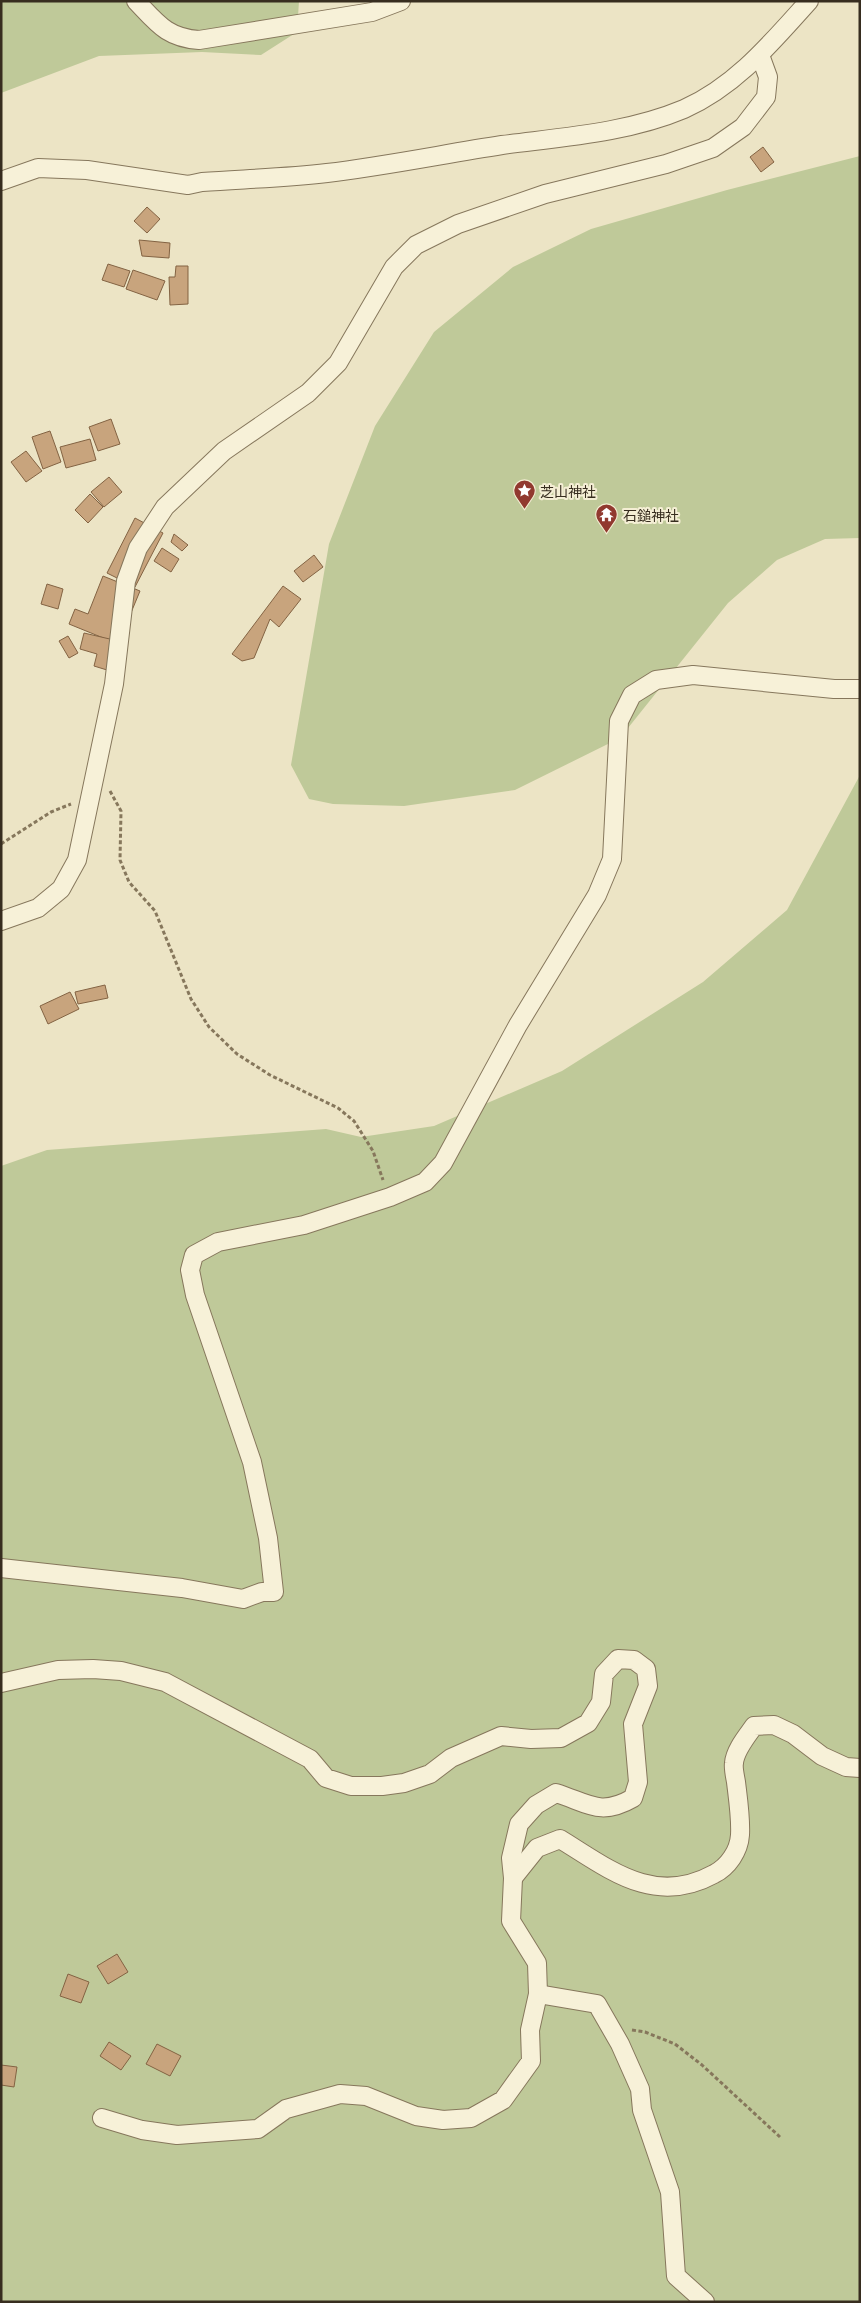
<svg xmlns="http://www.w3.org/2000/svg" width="861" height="2303" viewBox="0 0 861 2303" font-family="'Playfair Display','Noto Sans JP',serif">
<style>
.green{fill:#bfc999}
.building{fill:#c8a47d;stroke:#836343}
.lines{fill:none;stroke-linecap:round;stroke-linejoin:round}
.street-casing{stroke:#86775c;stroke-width:20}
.path{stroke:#86775c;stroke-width:3;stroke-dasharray:4 2.5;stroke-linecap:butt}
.street{stroke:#f7f1d8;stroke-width:18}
.labels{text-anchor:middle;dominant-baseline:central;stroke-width:4;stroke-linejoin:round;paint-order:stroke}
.poi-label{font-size:14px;fill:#372d1f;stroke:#f4eed4;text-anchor:start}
</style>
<rect width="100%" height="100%" fill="#ece4c5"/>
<g class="green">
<polygon points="1,1 299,1 297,32 261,55 202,52 99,56 1,93"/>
<polygon points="860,156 860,538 825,539 777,560 728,603 620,738 515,790 404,806 333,804 309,799 291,765 329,544 375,426 434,332 513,267 591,229 727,190"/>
<polygon points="860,775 860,2302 1,2302 1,1166 47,1150 326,1129 361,1137 434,1126 562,1071 703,982 787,910"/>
</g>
<g class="building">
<polygon points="763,147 774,162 761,172 750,157"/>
<polygon points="147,207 160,219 147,233 134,221"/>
<polygon points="139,240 170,243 169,258 142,256"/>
<polygon points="108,264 130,271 124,287 102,280"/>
<polygon points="176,266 188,266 188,304 170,305 169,277 175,277"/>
<polygon points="133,270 165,281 157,300 126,289"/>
<polygon points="111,419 120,444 98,451 89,427"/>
<polygon points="50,431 61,462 43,469 32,437"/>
<polygon points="90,439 96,460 66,468 60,447"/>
<polygon points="26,451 42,471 26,482 11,462"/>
<polygon points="109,477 122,492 104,507 91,492"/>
<polygon points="90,494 103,507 88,523 75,510"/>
<polygon points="135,518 163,533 135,587 107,573"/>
<polygon points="174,534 188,545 182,551 171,542"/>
<polygon points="162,548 179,559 171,572 154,561"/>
<polygon points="314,555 323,567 303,582 294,571"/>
<polygon points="103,576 140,591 118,644 69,624 75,609 88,614"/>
<polygon points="47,584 63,589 58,609 41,604"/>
<polygon points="283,586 301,599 279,627 270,619 254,658 242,661 232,654"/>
<polygon points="84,633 114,640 107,670 94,666 97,654 80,649"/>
<polygon points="68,636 78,653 69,658 59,641"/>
<polygon points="105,985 108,998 78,1004 75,992"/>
<polygon points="70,992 79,1009 48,1024 40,1006"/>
<polygon points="117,1954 128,1972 108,1984 97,1966"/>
<polygon points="68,1974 89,1982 81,2003 60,1996"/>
<polygon points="109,2042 131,2056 121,2070 100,2056"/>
<polygon points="157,2044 181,2056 170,2076 146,2064"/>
<polygon points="1,2065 17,2067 14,2087 1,2085"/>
</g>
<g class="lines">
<defs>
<g id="street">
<path d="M 136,1 C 157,23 167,38 199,40 L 372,12 L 401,1"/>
<path d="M 1,181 L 38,168 L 87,170 L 188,185 L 202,182 C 243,179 285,178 327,173 C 385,166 444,154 502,145 C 563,137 627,133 684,109 C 736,86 772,42 809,1"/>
<polyline points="1,921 38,908 61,889 77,860 114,684 126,581 138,548 165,507 224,451 308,393 338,363 394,267 416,245 458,224 545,194 666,164 713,148 743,127 766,97 768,77 760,55"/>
<polyline points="1,1568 182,1588 243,1599 262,1592 274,1592 268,1538 252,1462 195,1295 190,1270 194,1255 218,1242 304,1225 390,1197 425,1182 443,1163 518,1025 597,895 612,859 619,721 632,695 656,680 693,675 834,689 860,689"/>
<path d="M 1,1683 L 58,1670 L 93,1669 L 121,1671 L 165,1682 L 310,1759 L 326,1778 L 351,1786 L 382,1786 L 404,1783 L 430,1774 L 451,1758 L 501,1736 L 531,1739 L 561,1738 L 588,1723 L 601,1702 L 604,1674 L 618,1659 L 634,1660 L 646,1669 L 648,1686 L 633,1724 L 638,1782 L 633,1798 C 600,1817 588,1803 556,1793 L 536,1805 L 519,1824 L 511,1858 L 513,1878 L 511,1921 L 537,1963 L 538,1994 L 530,2030 L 531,2061 L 503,2100 L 471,2118 L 443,2120 L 416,2116 L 366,2096 L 340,2094 L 286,2109 L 258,2129 L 177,2135 L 142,2130 L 102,2118"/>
<path d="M 513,1878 L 537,1848 L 560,1839 C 609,1869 654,1907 714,1874 C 728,1867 739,1851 740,1835 C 741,1818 738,1799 736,1782 C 735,1776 733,1768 734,1763 C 735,1750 747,1736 754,1726 L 774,1725 L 793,1734 L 822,1756 L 846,1767 L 860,1768"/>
<polyline points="538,1994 597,2004 620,2044 640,2089 642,2110 670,2192 676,2276 705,2302"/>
</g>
</defs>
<use href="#street" class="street-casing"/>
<g class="path">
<polyline points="110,791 121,811 120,860 129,882 155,911 191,999 209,1027 237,1054 270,1075 338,1108 354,1121 373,1151 383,1180"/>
<polyline points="1,844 51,812 71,804"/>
<polyline points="632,2030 645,2032 675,2044 702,2065 780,2137"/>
</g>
<use href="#street" class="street"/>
</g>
<defs>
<symbol id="sight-pin" viewBox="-11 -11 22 30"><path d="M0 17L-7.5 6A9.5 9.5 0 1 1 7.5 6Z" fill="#91392f" stroke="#f4eed4"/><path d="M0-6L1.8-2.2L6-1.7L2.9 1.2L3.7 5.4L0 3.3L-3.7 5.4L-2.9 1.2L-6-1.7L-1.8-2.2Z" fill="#fff"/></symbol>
<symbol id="temple-pin" viewBox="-11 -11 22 30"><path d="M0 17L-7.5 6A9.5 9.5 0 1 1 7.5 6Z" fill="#91392f" stroke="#f4eed4"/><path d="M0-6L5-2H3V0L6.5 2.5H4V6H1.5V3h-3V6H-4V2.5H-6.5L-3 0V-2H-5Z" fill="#fff"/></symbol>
</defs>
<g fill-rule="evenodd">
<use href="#sight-pin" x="512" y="478" width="25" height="34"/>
<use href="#temple-pin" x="594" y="502" width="25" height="34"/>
</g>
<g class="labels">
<g class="poi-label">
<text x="540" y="491">芝山神社</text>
<text x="623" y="515">石鎚神社</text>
</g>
</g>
<rect width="861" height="2303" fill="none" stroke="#372d1f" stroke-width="5"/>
</svg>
